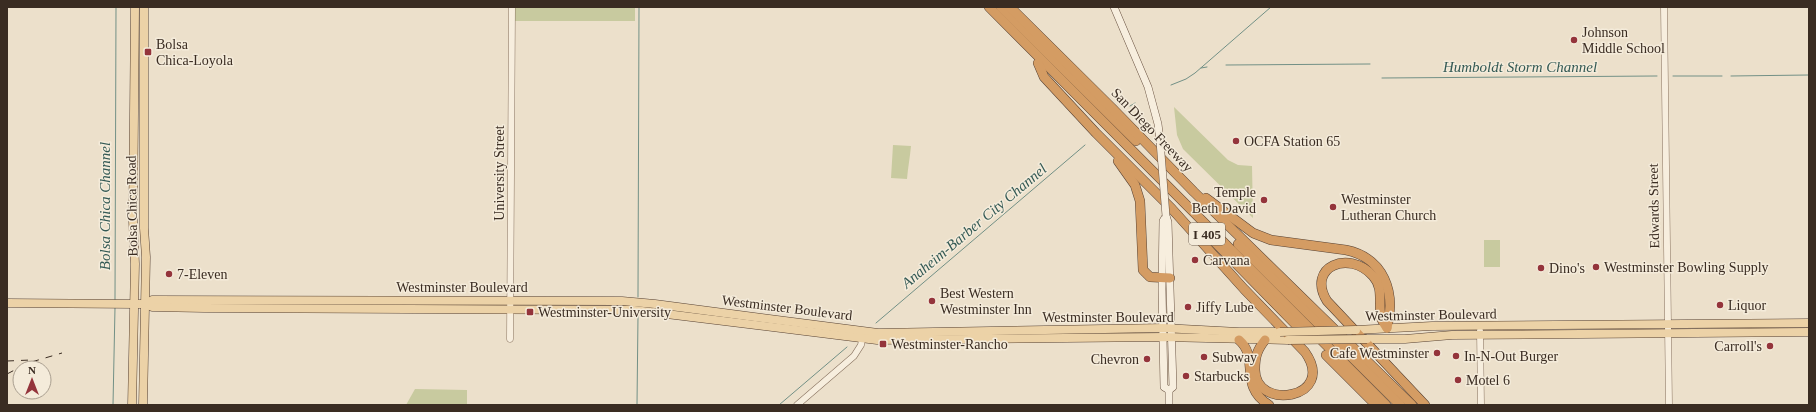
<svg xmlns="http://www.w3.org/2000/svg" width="1816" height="412" viewBox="0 0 1816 412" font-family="'Times New Roman',serif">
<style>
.green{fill:#c8ca9f}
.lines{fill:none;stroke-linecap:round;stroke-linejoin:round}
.stream{stroke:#729086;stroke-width:1}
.tertiary-casing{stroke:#897360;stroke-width:7}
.secondary-casing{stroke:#6b5443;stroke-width:8}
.primary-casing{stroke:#574234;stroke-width:9}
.motorway-casing{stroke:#574234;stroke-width:10}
.tertiary{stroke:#f7eede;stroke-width:6}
.secondary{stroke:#f7eede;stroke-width:7}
.primary{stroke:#ecd2a7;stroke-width:8}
.motorway{stroke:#d49c63;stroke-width:9}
.rail{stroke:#3a2c22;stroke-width:1;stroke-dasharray:7 7;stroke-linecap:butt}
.secondary-bridge-casing{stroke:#6b5443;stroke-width:8;stroke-linecap:butt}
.primary-bridge-casing{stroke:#574234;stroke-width:9;stroke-linecap:butt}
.secondary-bridge{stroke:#f7eede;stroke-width:7}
.primary-bridge{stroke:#ecd2a7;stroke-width:8}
.poi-dot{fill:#94343b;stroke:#f4ebda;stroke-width:1.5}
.labels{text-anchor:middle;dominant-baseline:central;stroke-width:3;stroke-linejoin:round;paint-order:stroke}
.shield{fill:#f4ebda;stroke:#726559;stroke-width:1}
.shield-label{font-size:13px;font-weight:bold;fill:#3a2c22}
.poi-label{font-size:14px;fill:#3a2c22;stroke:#f4ebda;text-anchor:start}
.street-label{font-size:14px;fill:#3a2c22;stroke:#f4ebda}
.water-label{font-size:15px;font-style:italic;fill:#335954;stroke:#f4ebda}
</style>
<rect width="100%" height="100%" fill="#ece0cb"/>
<g class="green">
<rect x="515" y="7" width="120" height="14"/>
<polygon points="1174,107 1228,160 1238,165 1252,166 1253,218 1183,149 1177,135"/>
<path d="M 893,145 L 911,146 C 910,157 908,167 907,179 L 891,178 Z"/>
<rect x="1484" y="240" width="16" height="27"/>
<polygon points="415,389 467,390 467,405 406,405"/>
</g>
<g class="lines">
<g class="stream">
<polyline points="1226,65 1370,64"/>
<polyline points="1201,68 1207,67"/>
<polyline points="1673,76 1722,76"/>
<polyline points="1731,76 1809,75"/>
<polyline points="1382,78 1657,76"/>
<polyline points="1171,85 1186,79 1195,73 1271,7"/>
<polyline points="1130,106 1135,103"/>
<polyline points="638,297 639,7"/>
<polyline points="115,300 116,7"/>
<polyline points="876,323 1085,145"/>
<polyline points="113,405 115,308"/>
<polyline points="637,405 638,316"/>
<polyline points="779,405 847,347"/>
</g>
<defs>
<g id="tertiary">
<polyline points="1664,7 1669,405"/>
<polyline points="1480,331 1481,405"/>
<polyline points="510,339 512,7"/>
<polyline points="797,405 854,356 861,345 863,334"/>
</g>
<g id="secondary">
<polyline points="1114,7 1148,87 1158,124 1160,141"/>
<polyline points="1166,216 1163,221 1162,289 1164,387 1169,390"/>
<polyline points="1166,216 1168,222 1173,387 1169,390"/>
<polyline points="1169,405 1169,390"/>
</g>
<g id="primary">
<polyline points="7,303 135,304 146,304 152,300 622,301 655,304 878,333 1163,328 1239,332 1280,332"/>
<polyline points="146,304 152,307 204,308 634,310 877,340 1163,337 1288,340"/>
<polyline points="1356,330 1432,326 1809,323"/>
<polyline points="1367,339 1405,339 1452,335 1809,332"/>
<polyline points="132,405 135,264 133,221 135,7"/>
<polyline points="143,405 146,257 144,228 144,7"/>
</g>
<g id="motorway">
<polyline points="989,7 1386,405"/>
<polyline points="1001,7 1136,141"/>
<polyline points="1010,7 1113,109 1194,192 1412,405"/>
<path d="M 1038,63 L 1044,77 L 1096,133 L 1172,209 L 1244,289 L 1305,352 C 1338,399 1254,412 1255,369 C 1255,357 1257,350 1265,340"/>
<polyline points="1118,161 1135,185 1140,201 1143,270 1150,277 1170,278"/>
<path d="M 1206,198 L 1253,233 L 1271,240 L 1346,250 C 1384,258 1396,292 1387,328"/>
<polyline points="1204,231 1307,336"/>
<polyline points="1238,244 1400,405"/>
<path d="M 1387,328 C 1385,325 1382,321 1381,317 C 1378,303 1384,288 1373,276 C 1349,249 1306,267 1327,301 L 1425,405"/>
<path d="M 1239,340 C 1260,358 1238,386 1269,405"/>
<polyline points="1326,355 1376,405"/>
</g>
</defs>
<use href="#tertiary" class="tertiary-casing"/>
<use href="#secondary" class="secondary-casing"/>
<use href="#primary" class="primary-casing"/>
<use href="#motorway" class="motorway-casing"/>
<use href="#tertiary" class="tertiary"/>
<use href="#secondary" class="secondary"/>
<use href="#primary" class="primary"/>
<use href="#motorway" class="motorway"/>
<g class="rail">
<polyline points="7,361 31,360"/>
<polyline points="7,374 28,363 62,353"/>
</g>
<defs>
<polyline id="secondary-bridge" points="1160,141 1166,216"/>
<g id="primary-bridge">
<polyline points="1280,332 1356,330"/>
<polyline points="1288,340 1367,339"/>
</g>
</defs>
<use href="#secondary-bridge" class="secondary-bridge-casing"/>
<use href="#primary-bridge" class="primary-bridge-casing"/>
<use href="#secondary-bridge" class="secondary-bridge"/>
<use href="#primary-bridge" class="primary-bridge"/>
</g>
<g class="poi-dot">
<circle cx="1574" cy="40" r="4"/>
<rect x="144" y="48" width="8" height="8" rx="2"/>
<circle cx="1236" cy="141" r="4"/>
<circle cx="1264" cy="200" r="4"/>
<circle cx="1333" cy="207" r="4"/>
<circle cx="1195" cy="260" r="4"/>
<circle cx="1596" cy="267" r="4"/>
<circle cx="1541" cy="268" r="4"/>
<circle cx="169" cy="274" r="4"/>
<circle cx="932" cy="301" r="4"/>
<circle cx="1720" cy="305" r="4"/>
<circle cx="1188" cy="307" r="4"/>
<rect x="526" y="308" width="8" height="8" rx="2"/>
<rect x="879" y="340" width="8" height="8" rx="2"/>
<circle cx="1770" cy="346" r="4"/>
<circle cx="1437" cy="353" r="4"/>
<circle cx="1456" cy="356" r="4"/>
<circle cx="1204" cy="357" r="4"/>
<circle cx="1147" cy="359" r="4"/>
<circle cx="1186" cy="376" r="4"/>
<circle cx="1458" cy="380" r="4"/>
</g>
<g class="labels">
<rect class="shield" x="1189" y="223" width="36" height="22" rx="3"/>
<g class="shield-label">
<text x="1207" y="234">I 405</text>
</g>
<g class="poi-label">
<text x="1582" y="32">Johnson<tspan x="1582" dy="16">Middle School</tspan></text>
<text x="156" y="44">Bolsa<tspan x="156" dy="16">Chica-Loyola</tspan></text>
<text x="1244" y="141">OCFA Station 65</text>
<text x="1256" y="192" text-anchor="end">Temple<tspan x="1256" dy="16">Beth David</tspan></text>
<text x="1341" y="199">Westminster<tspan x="1341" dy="16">Lutheran Church</tspan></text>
<text x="1203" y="260">Carvana</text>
<text x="1604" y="267">Westminster Bowling Supply</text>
<text x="1549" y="268">Dino's</text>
<text x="177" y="274">7-Eleven</text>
<text x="940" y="293">Best Western<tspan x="940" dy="16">Westminster Inn</tspan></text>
<text x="1728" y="305">Liquor</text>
<text x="1196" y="307">Jiffy Lube</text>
<text x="538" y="312">Westminster-University</text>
<text x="891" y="344">Westminster-Rancho</text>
<text x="1762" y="346" text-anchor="end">Carroll's</text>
<text x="1429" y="353" text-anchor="end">Cafe Westminster</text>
<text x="1464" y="356">In-N-Out Burger</text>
<text x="1212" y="357">Subway</text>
<text x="1139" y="359" text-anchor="end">Chevron</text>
<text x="1194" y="376">Starbucks</text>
<text x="1466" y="380">Motel 6</text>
</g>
<g class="street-label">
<text transform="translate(1152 130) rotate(46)">San Diego Freeway</text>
<text transform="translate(499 173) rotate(-90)">University Street</text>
<text transform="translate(132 206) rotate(-91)">Bolsa Chica Road</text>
<text transform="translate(1654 206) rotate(-91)">Edwards Street</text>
<text x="462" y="287">Westminster Boulevard</text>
<text transform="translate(787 308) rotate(7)">Westminster Boulevard</text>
<text transform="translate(1431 315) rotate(-1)">Westminster Boulevard</text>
<text x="1108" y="317">Westminster Boulevard</text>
</g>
<g class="water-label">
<text x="1520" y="67">Humboldt Storm Channel</text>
<text transform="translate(105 206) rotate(-90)">Bolsa Chica Channel</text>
<text transform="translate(974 226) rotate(-40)">Anaheim-Barber City Channel</text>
</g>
</g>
<rect width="1816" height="412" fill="none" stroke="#3a2c22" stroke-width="16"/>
<g transform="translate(32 380)"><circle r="19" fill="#f4ebda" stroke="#aa9f90"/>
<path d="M0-3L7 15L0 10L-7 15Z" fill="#94343b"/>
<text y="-6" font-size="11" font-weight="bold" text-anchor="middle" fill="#3a2c22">N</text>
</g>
</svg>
